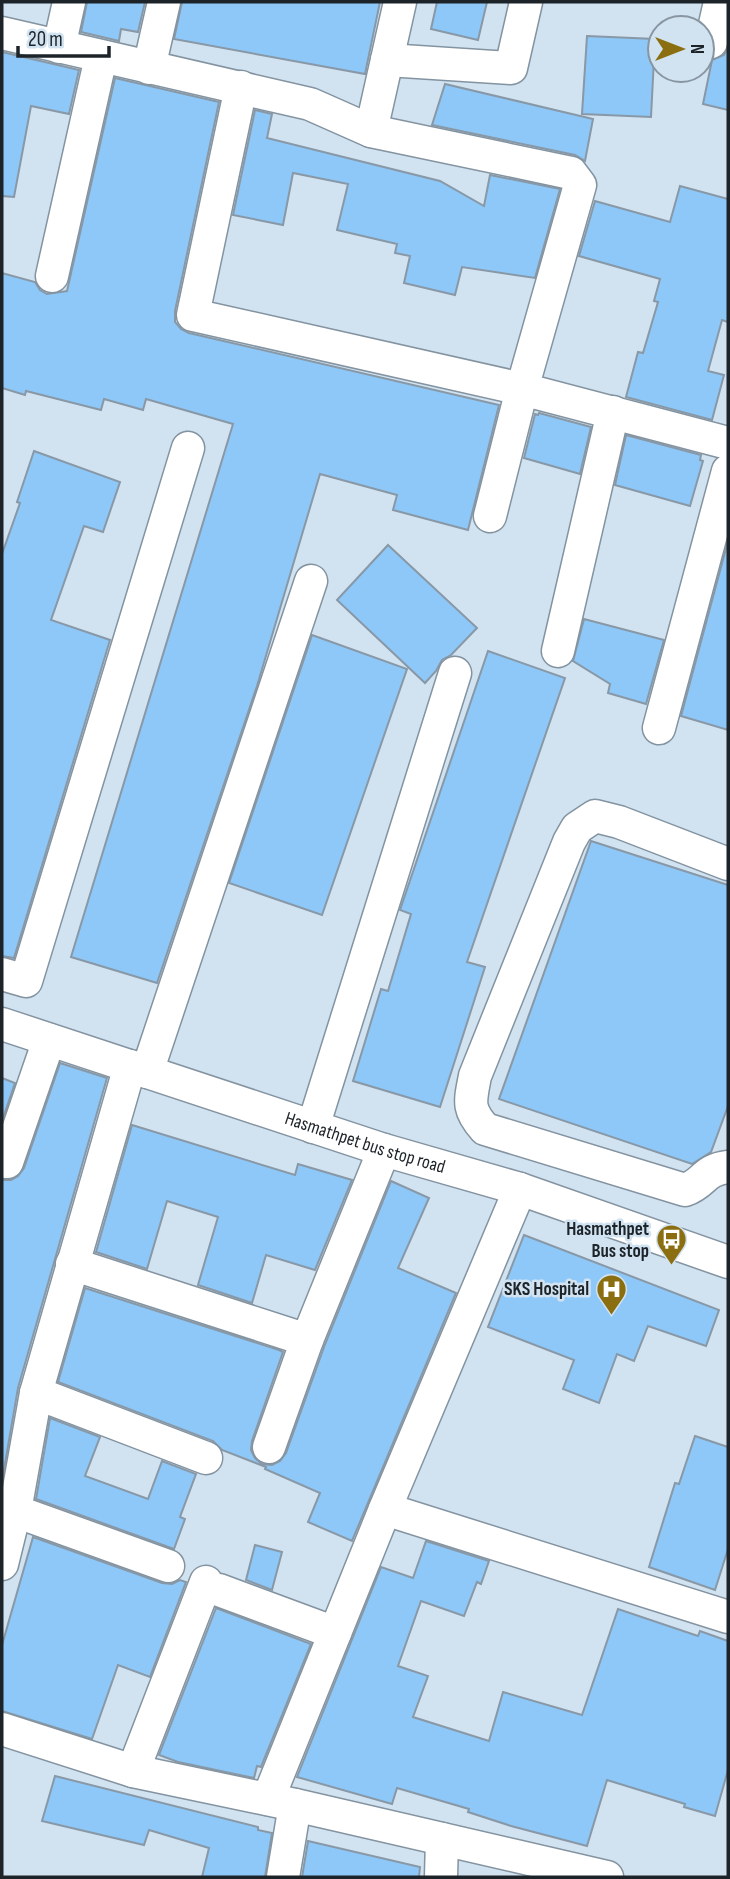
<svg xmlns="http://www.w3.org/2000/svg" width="730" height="1879" viewBox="0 0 730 1879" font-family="'Sofia Sans Condensed',sans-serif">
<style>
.building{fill:#8dc8f8;stroke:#8898a6;stroke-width:2}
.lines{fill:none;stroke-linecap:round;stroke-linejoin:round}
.minor-casing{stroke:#8393a0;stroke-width:35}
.minor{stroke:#fff;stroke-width:32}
.labels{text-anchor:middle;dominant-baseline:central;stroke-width:5;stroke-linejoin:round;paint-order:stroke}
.street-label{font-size:19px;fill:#1d2429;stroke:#d1e2f1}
.poi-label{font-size:19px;font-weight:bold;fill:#1d2429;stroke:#d1e2f1;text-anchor:end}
</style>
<rect width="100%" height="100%" fill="#d1e2f1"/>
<g class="building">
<polygon points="87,2 145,2 138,32 121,29 119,41 81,32"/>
<polygon points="182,2 380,2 365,74 174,39"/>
<polygon points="437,2 487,2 478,40 431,29"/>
<polygon points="587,36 655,39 651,117 582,114"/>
<polygon points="728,48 728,110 703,104 712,60 724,55"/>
<polygon points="2,52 79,70 69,114 31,106 14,197 2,196"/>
<polygon points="115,78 219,102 175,311 175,322 181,329 189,333 499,405 468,530 393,510 397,495 320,474 257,686 157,983 71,957 233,424 146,399 143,410 104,399 101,410 26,391 25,395 2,388 2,273 35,282 40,290 47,294 67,291"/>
<polygon points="445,84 593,119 585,161 575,155 432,125"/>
<polygon points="255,110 272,114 267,138 440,181 484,206 490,175 560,189 535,278 462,267 455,295 404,283 410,256 395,253 397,244 337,230 348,184 293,173 283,225 233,215"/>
<polygon points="680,186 728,199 728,322 722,320 708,371 724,375 712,420 626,397 638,352 643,353 658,302 654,301 660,279 579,256 595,201 670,222"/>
<polygon points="539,413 591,427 580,474 524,458 535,414 538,415"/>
<polygon points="626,435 701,455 700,460 703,461 690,506 615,485"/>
<polygon points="34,451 120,482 103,532 84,526 51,620 110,640 14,958 2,956 2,554 20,503 17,502"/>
<polygon points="728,541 728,730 681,716"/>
<polygon points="388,545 477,628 451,655 442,660 436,671 425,683 337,600"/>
<polygon points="584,619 664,640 646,704 608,693 610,684 573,661"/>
<polygon points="312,635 407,669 322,915 229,883"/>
<polygon points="488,651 565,678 467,962 485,967 440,1107 353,1081 381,989 388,991 411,914 400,910"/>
<polygon points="591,841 728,885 728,1106 711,1152 692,1164 499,1099"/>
<polygon points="60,1063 107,1078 18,1388 2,1481 2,1180 11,1180 18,1176 24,1168"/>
<polygon points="2,1078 15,1083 2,1121"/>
<polygon points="132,1125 295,1175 298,1164 352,1180 315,1270 266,1255 252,1303 198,1285 218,1217 167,1201 147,1269 96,1252"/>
<polygon points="391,1181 429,1198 398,1268 456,1293 352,1541 308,1522 320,1493 265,1469 266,1467 222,1450 213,1441 58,1382 85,1288 279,1350 283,1352 252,1441 251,1450 255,1458 262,1464 272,1465 280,1461 286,1453 324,1347"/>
<polygon points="524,1235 719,1310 706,1346 648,1326 634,1361 617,1354 599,1403 563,1389 574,1360 488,1327"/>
<polygon points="50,1418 100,1437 85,1476 148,1499 162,1461 196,1474 180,1517 185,1519 174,1549 36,1499"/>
<polygon points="695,1436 728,1447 728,1549 715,1590 649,1567 675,1483 679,1484"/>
<polygon points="33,1537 162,1583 172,1584 180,1580 186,1582 150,1677 118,1665 92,1739 2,1711 2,1645"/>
<polygon points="426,1541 489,1561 481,1584 477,1582 464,1616 421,1601 398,1666 428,1676 413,1717 489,1741 503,1692 582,1715 618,1609 698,1636 700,1631 728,1641 728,1770 715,1816 684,1807 685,1804 607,1780 587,1846 511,1826 468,1812 469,1809 397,1788 392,1804 297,1777 381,1567 413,1578"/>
<polygon points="255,1545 282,1552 272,1590 246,1580"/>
<polygon points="216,1608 311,1644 261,1767 257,1766 254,1778 178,1762 159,1755"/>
<polygon points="55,1776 258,1827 258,1830 272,1833 265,1877 202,1877 209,1848 149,1830 144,1845 42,1821"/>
<polygon points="308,1841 420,1867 419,1877 302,1877"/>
</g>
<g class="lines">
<defs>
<g id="minor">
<polyline points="2,33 310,104 371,131 571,173 580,185 522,389 490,516"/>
<polyline points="711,42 720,2"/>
<polyline points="59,47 69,2"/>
<polyline points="387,60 511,68 526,2"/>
<polyline points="149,68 164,2"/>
<polyline points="241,87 193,315 522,389 728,443"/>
<polyline points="371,131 400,2"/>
<polyline points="52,276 101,57"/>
<polyline points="558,651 613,412"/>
<polyline points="659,728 728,471"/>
<path d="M 728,864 L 619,822 L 595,816 L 577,828 L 569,842 L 475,1076 C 470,1102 467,1109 485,1129 L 685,1190 C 705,1183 703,1170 728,1167"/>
<polyline points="2,974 26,981 188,448"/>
<path id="s1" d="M 2,1024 L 384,1150 L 520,1189 L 728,1262"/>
<polyline points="147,1072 311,581"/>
<polyline points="313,1127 455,673"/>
<polyline points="7,1162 49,1040"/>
<polyline points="520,1189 385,1509 728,1617"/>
<polyline points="72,1264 307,1340"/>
<polyline points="36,1393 206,1458"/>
<polyline points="269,1447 307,1340 384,1150"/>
<polyline points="2,1504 15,1511 168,1566"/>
<polyline points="2,1564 15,1511 36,1393 130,1066"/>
<polyline points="219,1590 335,1633"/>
<polyline points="2,1729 133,1771 295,1805 607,1877"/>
<polyline points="133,1771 206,1582"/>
<polyline points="268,1799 385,1509"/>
<polyline points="283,1877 295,1805"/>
<polyline points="441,1877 442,1839"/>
</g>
</defs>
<use href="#minor" class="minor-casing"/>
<use href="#minor" class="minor"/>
</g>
<defs>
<symbol id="bus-pin" viewBox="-11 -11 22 30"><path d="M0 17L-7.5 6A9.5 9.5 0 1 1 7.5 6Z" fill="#8b6e0f" stroke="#d1e2f1"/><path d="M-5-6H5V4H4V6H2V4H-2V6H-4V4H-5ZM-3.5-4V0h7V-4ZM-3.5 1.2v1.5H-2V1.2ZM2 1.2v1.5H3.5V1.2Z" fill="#fff"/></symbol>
<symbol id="hospital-pin" viewBox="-11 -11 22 30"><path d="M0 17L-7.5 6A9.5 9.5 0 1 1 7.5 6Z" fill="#8b6e0f" stroke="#d1e2f1"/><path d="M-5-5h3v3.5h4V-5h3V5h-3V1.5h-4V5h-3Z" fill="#fff"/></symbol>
</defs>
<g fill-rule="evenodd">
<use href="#bus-pin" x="654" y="1222" width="35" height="47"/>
<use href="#hospital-pin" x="594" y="1272" width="35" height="47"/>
</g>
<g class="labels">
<g class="street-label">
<text stroke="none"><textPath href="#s1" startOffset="382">Hasmathpet bus stop road</textPath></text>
</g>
<g class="poi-label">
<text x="649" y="1229">Hasmathpet<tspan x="649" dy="22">Bus stop</tspan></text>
<text x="589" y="1289">SKS Hospital</text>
</g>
</g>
<rect width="730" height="1879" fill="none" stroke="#1d2429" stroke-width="7"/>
<g transform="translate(681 49) rotate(90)"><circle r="33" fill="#d1e2f1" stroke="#8996a1" stroke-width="2"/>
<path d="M0-5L12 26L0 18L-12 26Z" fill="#8b6e0f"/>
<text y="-10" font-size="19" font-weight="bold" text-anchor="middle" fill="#1d2429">N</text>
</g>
<path d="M18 46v10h91v-10" fill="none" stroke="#1d2429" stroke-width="3.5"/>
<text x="28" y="46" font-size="21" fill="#1d2429" stroke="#d1e2f1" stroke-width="5" paint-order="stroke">20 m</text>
</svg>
